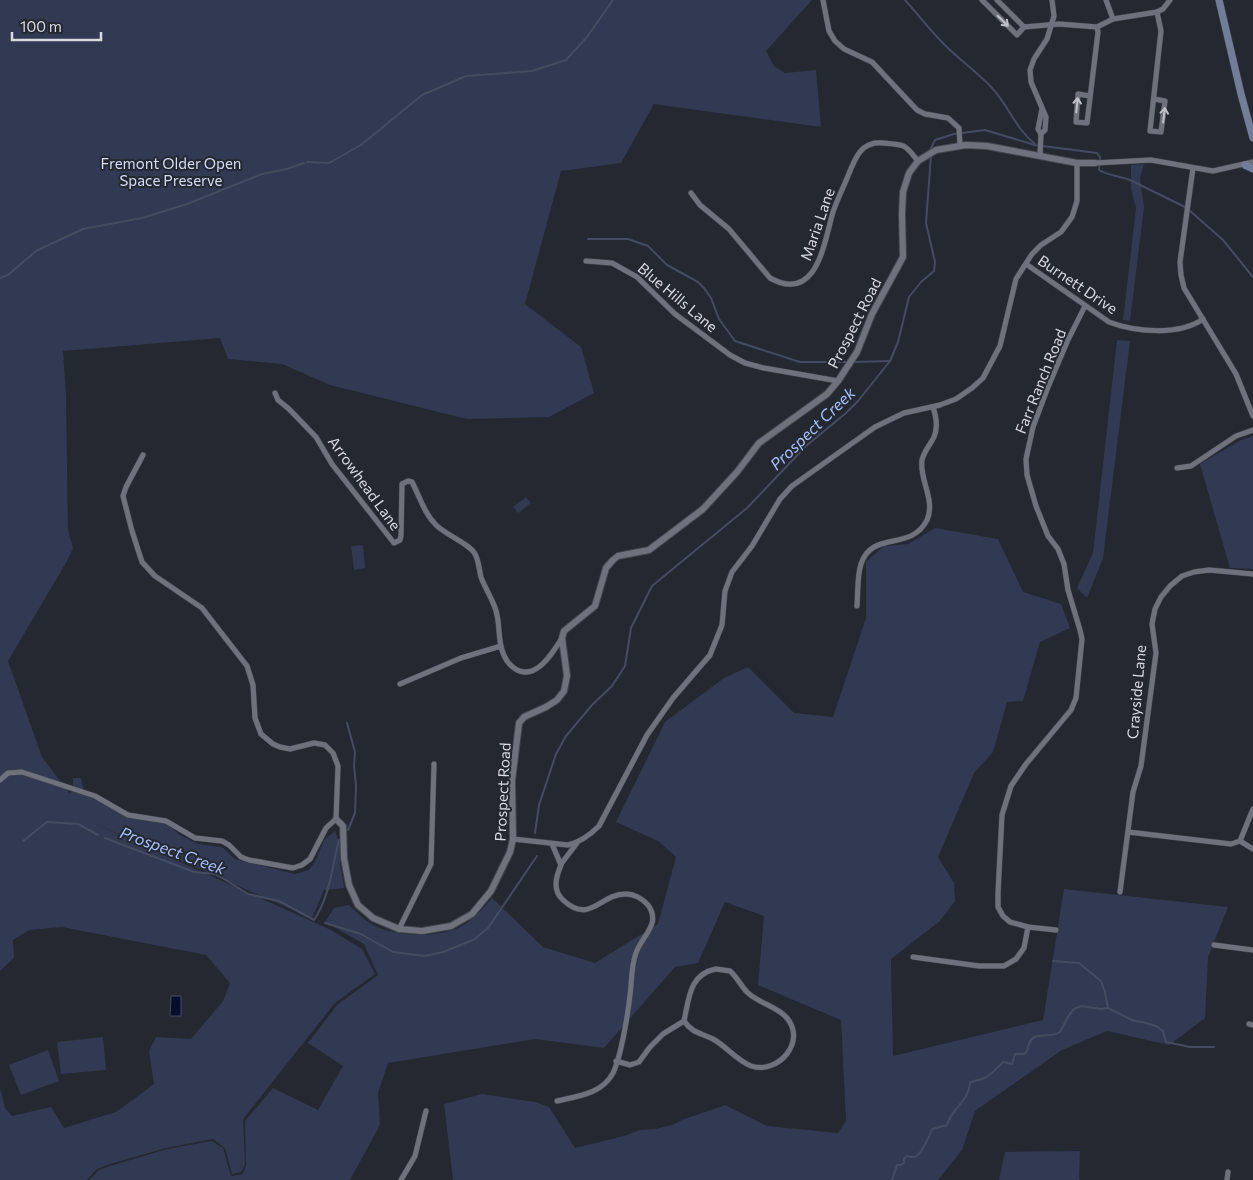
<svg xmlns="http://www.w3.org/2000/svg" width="1253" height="1180" viewBox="0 0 1253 1180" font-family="Commissioner,sans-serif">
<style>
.green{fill:#313a52}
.water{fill:#060e2b;stroke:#454c62}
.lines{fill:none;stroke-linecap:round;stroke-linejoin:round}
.stream{stroke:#454c62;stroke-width:2}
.minor-casing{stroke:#42464d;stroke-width:6}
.tertiary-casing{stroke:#42464d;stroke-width:8}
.secondary-casing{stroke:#42464d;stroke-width:8}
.minor{stroke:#6e727d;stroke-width:5}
.tertiary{stroke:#6e727d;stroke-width:6}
.secondary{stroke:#727d9a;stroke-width:7}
.oneway{stroke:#bec1c8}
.labels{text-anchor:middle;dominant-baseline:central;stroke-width:4;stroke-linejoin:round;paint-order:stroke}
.park-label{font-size:15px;fill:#d4def7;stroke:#242831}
.street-label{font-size:15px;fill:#d8dbe1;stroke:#242831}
.water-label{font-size:16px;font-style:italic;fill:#a8c1fd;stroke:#242831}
</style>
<rect width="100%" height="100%" fill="#242831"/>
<g class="green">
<polygon points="0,0 812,0 766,51 774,66 785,73 816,70 821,127 654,104 621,163 561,171 525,304 581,347 594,393 549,417 467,419 330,385 282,364 228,359 220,338 63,351 66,396 68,530 73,548 67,561 8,661 42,757 69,793 73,791 73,778 81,778 84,792 127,816 166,823 180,835 198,844 222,847 235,859 295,874 309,870 316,860 324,840 335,831 340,845 340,864 344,888 324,890 312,918 91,822 331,930 362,949 375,974 335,1003 243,1119 245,1164 241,1172 232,1174 225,1148 213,1139 166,1148 110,1164 97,1169 87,1180 0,1180 0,1088 5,1108 12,1116 51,1107 64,1128 116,1112 154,1084 149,1051 156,1037 191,1039 223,1001 230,983 206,955 62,927 29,930 13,940 14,958 0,971"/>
<polygon points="1144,164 1140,178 1144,207 1130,321 1123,320 1136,208 1131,189 1131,165"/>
<polygon points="1117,340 1130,341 1103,558 1087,598 1077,588 1093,553"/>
<polygon points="1253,436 1253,569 1230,568 1200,464 1241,440"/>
<polygon points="526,497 531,503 518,513 513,507"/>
<path d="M 935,528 L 998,539 L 1023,592 L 1061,604 L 1070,628 L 1040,642 L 1023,701 L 1007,702 L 993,752 L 974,773 L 938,857 L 954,883 L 955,901 L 940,921 L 891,959 L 893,1056 L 1043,1020 L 1064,889 L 1228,907 L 1208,957 L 1205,1018 L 1169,1045 L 1107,1031 L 1062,1050 L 975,1111 L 962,1150 L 938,1180 L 453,1180 L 444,1104 L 482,1094 L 535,1102 L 549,1107 L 575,1148 L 624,1136 L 640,1130 L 655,1129 L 672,1125 L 682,1120 L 725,1105 L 767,1126 L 838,1133 L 846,1121 L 841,1020 L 758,985 L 764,916 L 725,902 L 698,963 L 675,967 L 604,1048 L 535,1039 L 388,1063 L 378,1093 L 380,1125 L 350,1180 L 89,1180 L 99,1170 L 110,1166 L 167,1149 L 212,1141 L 223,1148 L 231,1176 L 243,1174 L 246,1165 L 245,1121 L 273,1088 L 318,1110 L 343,1066 L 308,1043 L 337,1005 L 378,975 L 364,944 L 325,922 L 334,908 L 349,905 C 356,911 362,918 370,923 C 390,936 430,938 453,930 C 469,925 481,911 492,898 L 543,947 L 595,963 L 658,924 L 676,857 L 658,841 L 616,822 L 665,722 L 724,678 L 748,667 L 794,713 L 833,717 L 866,618 L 866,562 L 884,546 L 908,544 Z"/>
<polygon points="363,545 365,568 354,570 351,546"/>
<polygon points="103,1037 106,1070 61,1074 57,1042"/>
<polygon points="48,1050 59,1081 21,1095 9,1065"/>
<polygon points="1080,1151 1079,1178 1080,1180 999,1180 1005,1152"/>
</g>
<polygon class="water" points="171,996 181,996 181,1016 170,1016"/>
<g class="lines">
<g class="stream">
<path d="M 905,0 C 917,13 927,27 940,40 C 956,58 977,71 993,89 C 1009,107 1016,129 1035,144"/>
<path d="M 930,150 L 935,140 L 954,134 L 985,130 L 1035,145 L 1097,153 L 1100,157 L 1099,170 C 1109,176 1121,176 1132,181 L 1185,207"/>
<polyline points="307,162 329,163 361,145 422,95 466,76 532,71 566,60 587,37 613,0"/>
<polyline points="1189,210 1223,240 1253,277"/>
<polyline points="588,239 628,239 648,246 667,265 698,282 704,288 711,298 719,319 735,341 800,362 849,362"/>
<polyline points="0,278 8,275 36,251 83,229 142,218 187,204 262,174 287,169 304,163"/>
<polyline points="855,362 890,361"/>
<polyline points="347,723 355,752 354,766 356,786 355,813 348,830"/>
<polyline points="535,833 539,805 556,754 566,736 592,705 612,686 625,666 631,628 652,586 747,508 806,446 846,413 858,401 890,361 898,342 909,297 921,282 934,271 935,262 926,223 931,155"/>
<path d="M 105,838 L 194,872 L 216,874 L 248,894 L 279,901 L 314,920 C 330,896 332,867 339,840"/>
<polyline points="23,841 47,822 78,824 98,835"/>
<polyline points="325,923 361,934 393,952 425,956 443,952 473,940 488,928 537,856"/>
<polyline points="1053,961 1079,963 1101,981 1105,992 1108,1008"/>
<path d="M 892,1180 L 897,1165 L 901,1165 L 904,1163 L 904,1159 L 907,1156 C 908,1157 915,1157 915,1157 C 921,1155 930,1135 932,1129 L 947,1125 C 951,1109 969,1101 970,1083 C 975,1079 981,1081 986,1077 C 992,1074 998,1067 1003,1062 L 1012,1064 L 1015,1054 L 1024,1054 L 1027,1051 C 1032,1026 1044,1041 1060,1032 L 1069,1015 L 1074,1009 L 1081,1006 L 1101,1009 L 1108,1008 L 1134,1021 L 1142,1022 L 1156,1026 L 1163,1031 L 1166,1042 L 1190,1047 L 1214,1047"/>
</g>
<defs>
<g id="minor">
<polyline points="823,0 829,31 835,41 844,49 872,62 917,110 925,114 948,118 959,128 960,145"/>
<polyline points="982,0 1017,35 1024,27"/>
<polyline points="997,0 1024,27 1059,24 1097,27 1113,19 1157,12 1163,9 1170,0"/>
<polyline points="1106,0 1113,19"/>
<polyline points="1090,96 1078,94 1076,122 1087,123 1098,32 1097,27"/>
<polyline points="1154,99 1165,101 1161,132 1150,131 1161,31 1157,12"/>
<polyline points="1041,134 1045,130 1046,117 1031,82 1030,70 1034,59 1047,39 1054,16 1052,0"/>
<polyline points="1040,156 1041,134 1038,129 1042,109"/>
<polyline points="1095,163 1151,160 1213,171 1253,162"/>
<polyline points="1193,168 1180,262 1181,275 1184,288 1236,374 1253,416"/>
<path d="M 691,193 L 700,205 L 729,229 L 770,278 C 817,304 824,243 833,212 C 837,200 843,188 848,176 C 855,158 861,141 883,143 C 907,145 904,144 918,161"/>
<polyline points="586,261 612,263 637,277 675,314 730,355 745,363 764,368 838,381"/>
<path d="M 1026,264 L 1109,322 C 1135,332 1179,336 1203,319"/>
<path d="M 275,393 L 278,400 L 289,409 L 316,437 L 332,464 L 394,543 L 400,540 L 401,536 L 402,484 L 408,481 L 412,482 C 420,497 424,513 436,525 C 446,535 470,544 475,554 C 479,561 479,570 481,577 C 485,589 495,602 497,615 C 500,628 498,641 503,653 C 506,661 510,666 517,670 C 537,680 553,652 562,638"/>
<polyline points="1177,468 1191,466 1236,436 1253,430"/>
<path d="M 857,606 C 858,593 857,576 861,564 C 872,530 911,552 927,520 C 936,500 919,480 922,460 C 924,451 930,445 934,437 C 938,428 936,416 933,407"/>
<polyline points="400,684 461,658 501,646"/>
<polyline points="0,780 8,773 22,772 95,796 128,815 166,821 195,838 222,841 229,845 241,857 249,860 293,868 302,865 310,859 326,828 336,819 338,766 333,753 325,745 314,743 290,749 280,747 273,744 261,734 255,718 253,685 247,666 202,608 155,576 142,562 132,531 123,496 126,487 143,455"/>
<polyline points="1128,832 1231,844 1240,841 1253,809"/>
<path d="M 513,839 L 568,845 C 581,842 590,835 599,826 L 647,735 L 673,698 L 710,655 L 722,625 L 725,591 L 732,572 L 752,546 L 780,499 L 792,486 L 875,427 L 904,413 L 940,405 L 956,399 L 972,388 L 983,378 L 1000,346 L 1016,279 L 1032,254 L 1041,245 L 1061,232 L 1072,217 L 1077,201 L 1077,163"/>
<polyline points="1240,841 1253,849"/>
<path d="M 552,844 L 561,865 C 556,877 552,890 563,900 C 590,925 600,894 625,894 C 633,893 643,899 648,905 C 662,924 641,937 636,953 C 631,966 632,981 630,995 C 628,1013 621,1057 613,1073 C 602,1094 578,1096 557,1101"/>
<polyline points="561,864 577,843"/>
<polyline points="1120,892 1133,792 1141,766 1156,653 1152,624 1155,609 1161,597 1170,586 1182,576 1194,572 1209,570 1253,574"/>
<polyline points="399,929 431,864 434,764"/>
<polyline points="1056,930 1028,927 1010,922 1003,916 998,907 998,893 1002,815 1011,786 1026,764 1071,710 1076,698 1082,639 1080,630 1068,590 1064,564 1058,549 1048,536 1036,506 1027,475 1026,459 1033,427 1048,387 1067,342 1085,306"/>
<polyline points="1214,945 1253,950"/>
<polyline points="913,957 979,966 1004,966 1016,959 1024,948 1028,927"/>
<path d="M 716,969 L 730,971 C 737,977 741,986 747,992 C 758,1003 776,1006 786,1017 C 808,1041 778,1075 751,1066 C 736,1060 726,1046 713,1039 C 701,1033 692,1033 684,1021 C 689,999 689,974 716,969 Z"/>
<polyline points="1249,1024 1253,1025"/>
<polyline points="616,1061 630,1065 639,1062 650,1047 663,1034 684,1021"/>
<polyline points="401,1180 415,1156 426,1111"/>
<polyline points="1227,1180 1228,1172"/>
</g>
<polyline id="tertiary" points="336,819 343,826 344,858 349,885 358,905 365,911 373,918 399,929 422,931 451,926 472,914 491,891 510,852 513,839 512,781 519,723 524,717 546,707 557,700 564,691 567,676 562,638 564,631 595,606 606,568 613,560 618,556 649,550 703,509 737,472 759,443 827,394 838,381 857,352 872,314 903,257 902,214 903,192 909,173 918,161 936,150 966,145 987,146 1077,163 1095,163"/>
<g id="secondary">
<polyline points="1219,0 1241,94 1253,138"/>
<polyline points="1245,165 1253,169"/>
</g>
</defs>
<use href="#minor" class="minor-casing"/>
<use href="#tertiary" class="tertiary-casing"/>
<use href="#secondary" class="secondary-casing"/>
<use href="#minor" class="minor"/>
<use href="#tertiary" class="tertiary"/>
<use href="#secondary" class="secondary"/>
</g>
<defs><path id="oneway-shaft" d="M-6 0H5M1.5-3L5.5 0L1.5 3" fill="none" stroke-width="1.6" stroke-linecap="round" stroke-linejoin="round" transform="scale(1.25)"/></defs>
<g class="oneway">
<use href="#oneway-shaft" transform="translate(1003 21) rotate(45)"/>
<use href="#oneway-shaft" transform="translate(1077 105) rotate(-84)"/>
<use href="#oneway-shaft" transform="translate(1164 115) rotate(-83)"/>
</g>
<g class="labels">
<g class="park-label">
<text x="171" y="163">Fremont Older Open<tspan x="171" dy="17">Space Preserve</tspan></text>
</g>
<g class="street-label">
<text transform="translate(817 224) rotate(-71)">Maria Lane</text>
<text transform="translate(1078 284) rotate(34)">Burnett Drive</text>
<text transform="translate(678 297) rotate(40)">Blue Hills Lane</text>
<text transform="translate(854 323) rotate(-63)">Prospect Road</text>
<text transform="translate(1040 381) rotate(-68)">Farr Ranch Road</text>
<text transform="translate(365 483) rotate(54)">Arrowhead Lane</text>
<text transform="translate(1136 692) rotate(-85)">Crayside Lane</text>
<text transform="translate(502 792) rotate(-87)">Prospect Road</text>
</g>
<g class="water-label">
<text transform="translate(812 428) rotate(-44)">Prospect Creek</text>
<text transform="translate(173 850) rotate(20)">Prospect Creek</text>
</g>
</g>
<path d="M12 32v8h89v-8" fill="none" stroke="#d8dbe1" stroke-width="2.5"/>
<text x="20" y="32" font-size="15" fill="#d8dbe1" stroke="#242831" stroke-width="4" paint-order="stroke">100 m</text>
</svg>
